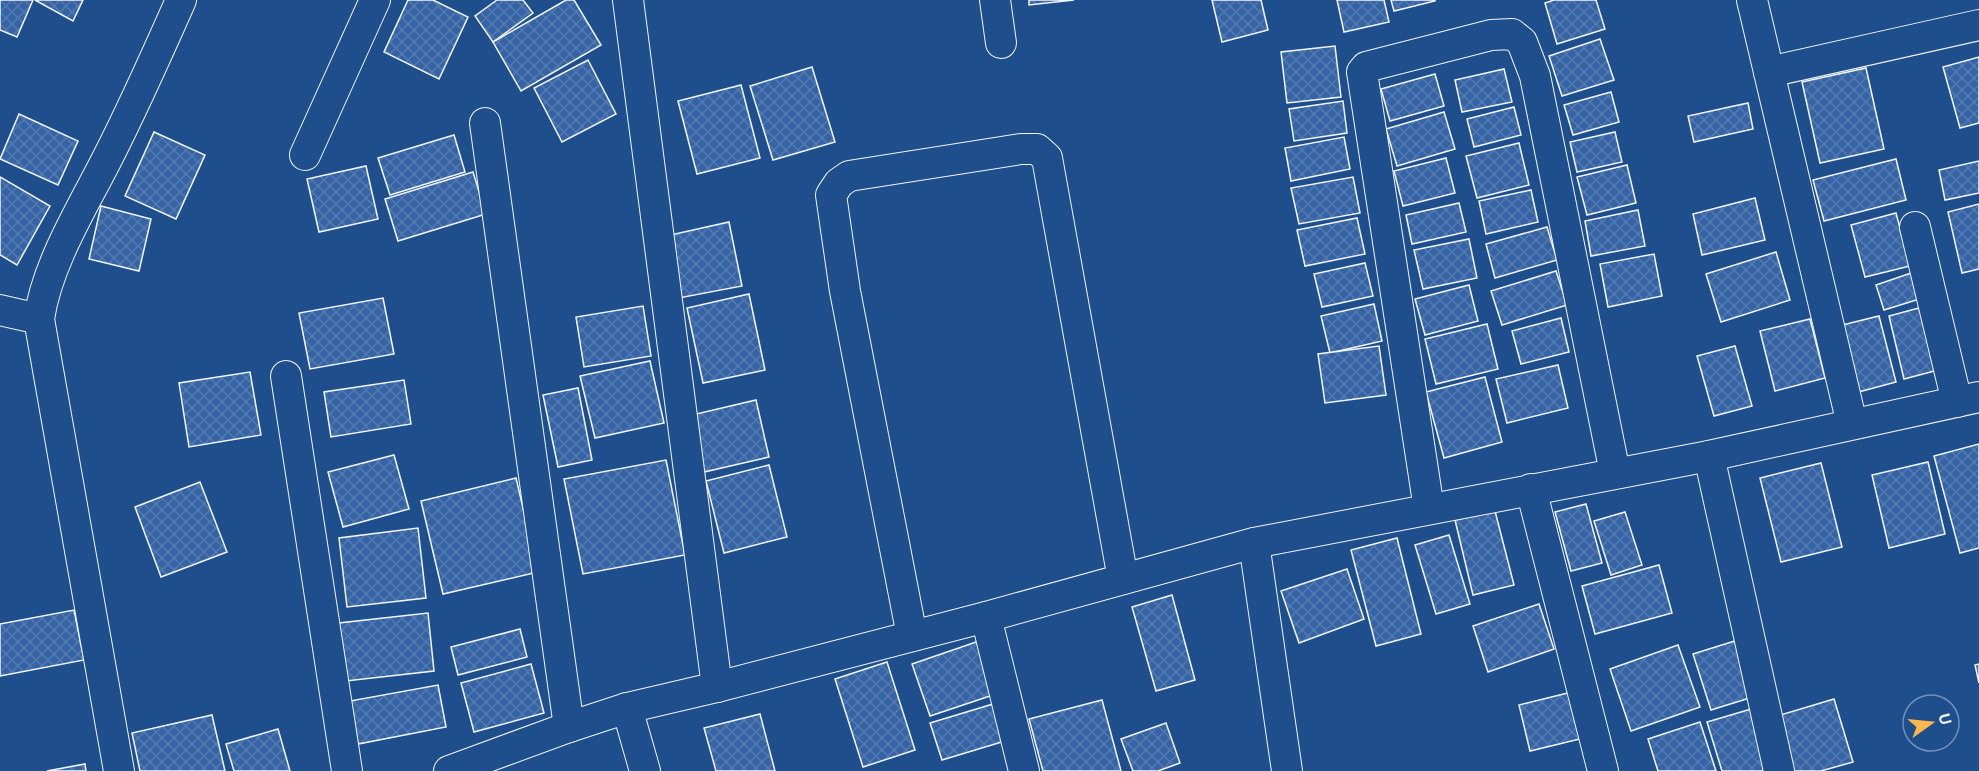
<svg xmlns="http://www.w3.org/2000/svg" width="1979" height="771" viewBox="0 0 1979 771" font-family="'DM Sans',sans-serif">
<style>
.building{fill:url(#building-cross-hatch);stroke:#f2f6ff;stroke-width:1.5}
.lines{fill:none;stroke-linecap:round;stroke-linejoin:round}
.minor-casing{stroke:#f2f6ff;stroke-width:32}
.minor{stroke:#1f4e8c;stroke-width:30}
</style>
<defs>
<pattern id="building-cross-hatch" width="8" height="8" patternUnits="userSpaceOnUse" patternTransform="scale(1.5)"><rect width="8" height="8" fill="#3563a3"/><path d="M0 0l8 8M0 8l8-8" fill="none" stroke="#537ab1"/></pattern>
</defs>
<rect width="100%" height="100%" fill="#1f4e8c"/>
<g class="building">
<polygon points="0,0 33,0 17,37 0,30"/>
<polygon points="35,0 83,0 73,21"/>
<polygon points="408,0 433,0 468,17 439,79 384,52"/>
<polygon points="497,0 523,0 533,13 493,42 475,16"/>
<polygon points="566,0 574,0 601,45 521,91 493,42"/>
<polygon points="1029,0 1074,0 1029,5"/>
<polygon points="1212,0 1261,0 1268,30 1222,42"/>
<polygon points="1337,0 1384,0 1389,22 1344,32"/>
<polygon points="1391,0 1435,0 1435,1 1394,11"/>
<polygon points="1554,0 1596,0 1605,29 1557,44 1545,3"/>
<polygon points="1600,39 1614,80 1562,96 1549,56"/>
<polygon points="1335,46 1341,97 1287,103 1281,52"/>
<polygon points="1979,57 1979,123 1960,128 1943,67"/>
<polygon points="588,60 616,114 562,142 534,88"/>
<polygon points="812,67 835,142 773,160 750,86"/>
<polygon points="1866,68 1884,149 1820,163 1802,82"/>
<polygon points="1504,69 1512,102 1462,112 1455,80"/>
<polygon points="1435,74 1444,106 1390,121 1381,89"/>
<polygon points="741,85 760,158 697,174 678,101"/>
<polygon points="1611,92 1619,122 1573,135 1564,105"/>
<polygon points="1343,101 1347,133 1294,141 1289,109"/>
<polygon points="1748,103 1753,129 1694,142 1688,116"/>
<polygon points="1514,107 1521,135 1474,147 1467,119"/>
<polygon points="1444,112 1455,149 1397,166 1386,129"/>
<polygon points="19,114 78,141 58,185 0,159"/>
<polygon points="154,132 205,155 176,219 125,196"/>
<polygon points="1615,132 1622,162 1577,172 1570,142"/>
<polygon points="454,135 465,172 390,195 378,158"/>
<polygon points="1344,137 1350,169 1291,181 1285,148"/>
<polygon points="1519,143 1529,185 1477,198 1466,156"/>
<polygon points="1446,158 1455,193 1403,206 1394,171"/>
<polygon points="1896,159 1906,200 1824,221 1813,180"/>
<polygon points="1979,161 1979,193 1945,200 1939,170"/>
<polygon points="1627,165 1636,203 1587,215 1577,177"/>
<polygon points="366,166 378,219 319,232 307,179"/>
<polygon points="473,172 486,214 398,241 385,199"/>
<polygon points="0,177 50,206 17,265 0,255"/>
<polygon points="1353,177 1360,213 1299,224 1291,188"/>
<polygon points="1531,190 1538,222 1486,234 1479,201"/>
<polygon points="1755,198 1765,240 1702,255 1693,214"/>
<polygon points="1459,203 1466,232 1412,244 1406,215"/>
<polygon points="1979,204 1979,269 1962,273 1948,212"/>
<polygon points="101,206 151,219 139,271 89,259"/>
<polygon points="1638,210 1645,246 1591,256 1585,221"/>
<polygon points="1896,213 1910,266 1865,277 1851,225"/>
<polygon points="1357,218 1365,254 1305,266 1297,230"/>
<polygon points="729,222 742,286 679,298 666,236"/>
<polygon points="1547,227 1557,260 1495,278 1486,244"/>
<polygon points="1469,239 1477,278 1423,289 1414,250"/>
<polygon points="1776,252 1790,300 1721,322 1706,274"/>
<polygon points="1654,254 1662,296 1608,307 1600,264"/>
<polygon points="1365,263 1373,296 1322,307 1314,274"/>
<polygon points="1920,270 1929,296 1884,310 1876,285"/>
<polygon points="1556,271 1567,305 1502,325 1491,291"/>
<polygon points="1469,285 1478,321 1425,335 1415,299"/>
<polygon points="749,294 765,370 703,383 687,308"/>
<polygon points="383,298 394,354 310,369 299,313"/>
<polygon points="1374,304 1382,341 1330,353 1321,316"/>
<polygon points="1930,305 1946,368 1904,379 1889,316"/>
<polygon points="643,306 651,356 584,367 576,317"/>
<polygon points="1879,316 1896,382 1851,394 1834,327"/>
<polygon points="1561,318 1569,352 1521,364 1512,331"/>
<polygon points="1810,319 1825,378 1775,391 1760,331"/>
<polygon points="1487,324 1498,369 1436,384 1425,339"/>
<polygon points="1379,346 1386,395 1325,403 1318,354"/>
<polygon points="1735,346 1752,406 1714,416 1697,356"/>
<polygon points="650,361 664,423 595,438 580,376"/>
<polygon points="1558,365 1568,408 1507,423 1496,379"/>
<polygon points="250,372 261,435 189,447 179,383"/>
<polygon points="1485,377 1502,442 1444,458 1426,392"/>
<polygon points="404,380 411,424 331,437 324,392"/>
<polygon points="578,388 592,460 558,467 543,395"/>
<polygon points="756,400 769,457 704,472 692,415"/>
<polygon points="1979,444 1979,548 1960,553 1934,456"/>
<polygon points="394,455 409,509 343,527 328,472"/>
<polygon points="666,460 685,555 583,574 564,479"/>
<polygon points="1928,462 1945,534 1889,548 1872,475"/>
<polygon points="1821,463 1842,547 1781,562 1760,478"/>
<polygon points="769,465 787,537 724,553 706,481"/>
<polygon points="516,478 538,572 443,594 421,501"/>
<polygon points="200,482 227,552 161,577 135,507"/>
<polygon points="1586,504 1602,563 1571,571 1555,512"/>
<polygon points="1495,511 1514,585 1473,595 1455,520"/>
<polygon points="1625,512 1642,565 1611,575 1594,521"/>
<polygon points="418,528 426,598 347,607 339,538"/>
<polygon points="1449,535 1470,604 1436,614 1415,545"/>
<polygon points="1397,538 1421,634 1376,646 1351,550"/>
<polygon points="1659,565 1672,613 1595,634 1582,586"/>
<polygon points="1347,569 1364,619 1299,643 1281,591"/>
<polygon points="1172,595 1195,680 1156,691 1132,607"/>
<polygon points="1539,604 1554,649 1488,672 1473,626"/>
<polygon points="74,610 84,660 0,676 0,624"/>
<polygon points="428,613 434,671 346,681 339,623"/>
<polygon points="520,629 527,657 458,675 451,647"/>
<polygon points="982,640 999,693 930,716 912,664"/>
<polygon points="1738,640 1756,696 1711,710 1693,654"/>
<polygon points="1678,645 1700,707 1631,731 1610,669"/>
<polygon points="887,662 915,750 863,767 835,679"/>
<polygon points="531,664 544,713 474,732 461,683"/>
<polygon points="1979,664 1979,683 1975,665"/>
<polygon points="438,685 446,727 358,744 350,701"/>
<polygon points="1572,692 1584,738 1530,751 1519,705"/>
<polygon points="1834,699 1853,762 1821,771 1793,771 1777,716"/>
<polygon points="1102,700 1121,771 1043,771 1029,719"/>
<polygon points="993,704 1005,741 942,760 930,723"/>
<polygon points="1758,707 1777,771 1722,771 1707,722"/>
<polygon points="760,714 775,771 716,771 704,728"/>
<polygon points="212,715 225,771 140,771 132,733"/>
<polygon points="1700,722 1716,771 1658,771 1648,739"/>
<polygon points="1166,723 1180,763 1158,771 1133,771 1121,739"/>
<polygon points="278,729 290,771 234,771 226,744"/>
<polygon points="85,764 86,771 47,771"/>
</g>
<g class="lines">
<defs>
<g id="minor">
<polyline points="628,0 717,687"/>
<polyline points="995,0 1001,43"/>
<polyline points="1752,0 1852,424"/>
<polyline points="1769,72 1979,25"/>
<polyline points="485,123 569,727"/>
<polyline points="305,155 375,0"/>
<polyline points="1915,227 1957,402"/>
<polyline points="0,310 39,319"/>
<polyline points="286,376 347,771"/>
<polyline points="1709,456 1779,771"/>
<polyline points="1531,489 1603,771"/>
<polyline points="1429,509 1362,72 1366,67 1491,35 1512,34 1522,42 1535,76 1615,473"/>
<polyline points="1254,543 1287,771"/>
<polyline points="986,617 1024,771"/>
<polyline points="912,636 845,291 831,195 839,183 849,176 1021,149 1037,149 1047,158 1123,579"/>
<polyline points="627,708 645,771"/>
<path d="M 119,771 L 39,319 C 47,263 84,205 109,155 C 135,104 158,52 181,0"/>
<polyline points="449,771 569,727 627,708 717,687 986,617 1254,543 1709,456 1979,397"/>
</g>
</defs>
<use href="#minor" class="minor-casing"/>
<use href="#minor" class="minor"/>
</g>
<g transform="translate(1931 723) rotate(75)"><circle r="28" fill="#1f4e8c" stroke="#7391ba" stroke-width="1.5"/>
<path d="M0-4.5L10 22L0 15L-10 22Z" fill="#ffb74d"/>
<text y="-9" font-size="16" font-weight="bold" text-anchor="middle" fill="#f2f6ff">U</text>
</g>
</svg>
